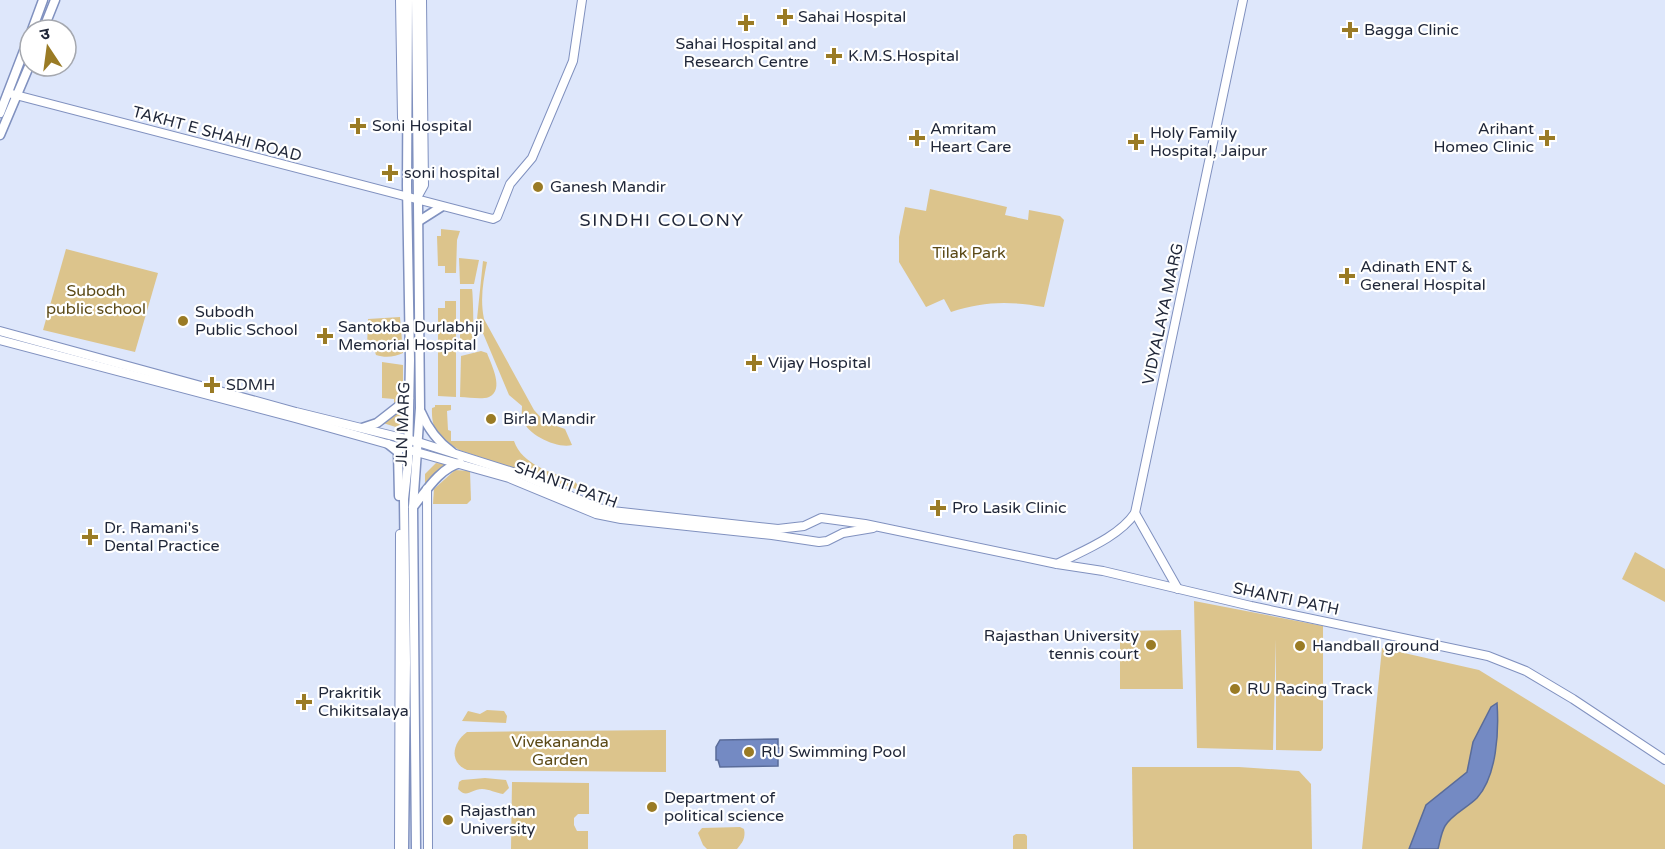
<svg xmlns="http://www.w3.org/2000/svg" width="1665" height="849" viewBox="0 0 1665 849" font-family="'Varela Round','Noto Sans Devanagari',sans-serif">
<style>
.green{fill:#dcc48c}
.water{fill:#748ac3;stroke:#5a6c99;stroke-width:1.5}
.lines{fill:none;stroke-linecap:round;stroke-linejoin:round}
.secondary-casing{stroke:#8091bf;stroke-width:10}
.primary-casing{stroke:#8091bf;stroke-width:11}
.secondary{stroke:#fff;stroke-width:8}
.primary{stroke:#fff;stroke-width:8}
.poi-dot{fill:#9a7b25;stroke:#fff;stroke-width:2}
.labels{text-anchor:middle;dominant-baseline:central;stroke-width:4.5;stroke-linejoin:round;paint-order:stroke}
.poi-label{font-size:16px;fill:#1f2638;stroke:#fff;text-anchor:start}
.street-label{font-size:16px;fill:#1f2638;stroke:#fff}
.park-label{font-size:16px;fill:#5b4916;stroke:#fff}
.neighbourhood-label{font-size:18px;letter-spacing:1.5px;fill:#1f2638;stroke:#fff}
</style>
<rect width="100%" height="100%" fill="#dee7fb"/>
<g class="green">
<path d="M 930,189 L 1007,207 L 1005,215 L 1028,220 L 1029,210 L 1060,216 L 1064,220 L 1044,307 C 1010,301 984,301 951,312 L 944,299 L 926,307 L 899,262 L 899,237 L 905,207 L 926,211 Z"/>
<polygon points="441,229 460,231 457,240 456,273 445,273 445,266 438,266 437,236 441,236"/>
<polygon points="66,249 158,273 135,352 43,330"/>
<polygon points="459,258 479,260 474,284 460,284"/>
<path d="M 483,261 L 487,262 C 483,282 480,299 484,319 L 534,410 L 545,422 L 565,429 L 572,445 C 558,449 527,435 523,420 C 521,416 522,410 522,406 L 509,395 L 477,319 Z"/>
<path d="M 460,289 L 472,289 C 473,292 474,335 473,337 C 471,341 466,345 463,348 L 460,347 Z"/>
<polygon points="445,301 456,301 456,397 438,396 438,308 445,308"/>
<path d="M 400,317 L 403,353 C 395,357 385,358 376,355 L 374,349 L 367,348 L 368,319 Z"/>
<path d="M 481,351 L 487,353 C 491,364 505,390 489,397 C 481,400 469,397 460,397 L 461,356 Z"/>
<polygon points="382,362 403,365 403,392 394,407 394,399 382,398"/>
<path d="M 435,405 L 451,405 L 451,410 L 447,411 L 448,430 L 451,431 L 451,441 L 514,441 C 522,465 553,473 574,481 L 578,485 L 576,489 L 459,450 C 440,437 431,432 432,408 L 435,407 Z"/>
<polygon points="402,407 402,429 383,423"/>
<polygon points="436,463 449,465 425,486 425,474"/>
<polygon points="455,470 470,471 471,500 467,504 433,504 434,489"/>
<polygon points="1635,552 1665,569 1665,602 1622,579"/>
<polygon points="1194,601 1323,626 1323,748 1321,751 1276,750 1276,639 1273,750 1197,748"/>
<polygon points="1181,630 1183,689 1120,689 1120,631"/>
<polygon points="1382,648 1479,670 1665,785 1665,849 1362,849"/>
<polygon points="487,710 504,711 507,716 506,723 462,721 468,711 480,714"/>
<path d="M 666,730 L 666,772 L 467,770 C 448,762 453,742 467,732 Z"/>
<polygon points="1132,767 1239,767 1299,771 1311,784 1312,849 1133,849"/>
<path d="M 485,778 L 506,780 L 509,788 L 503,794 C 496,793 489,789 482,789 C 471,789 467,799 458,789 L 459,782 L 462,780 Z"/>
<polygon points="512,782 589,783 589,814 578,814 574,818 574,825 577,831 588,831 588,849 511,849"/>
<path d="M 740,827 L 744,829 C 746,838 742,843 737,849 L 707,849 L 703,845 L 698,833 L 702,828 Z"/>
<polygon points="1016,834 1025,834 1027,836 1027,849 1013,849 1013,836"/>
</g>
<g class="water">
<path d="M 1497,703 C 1499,731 1497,776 1477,798 C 1467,808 1452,814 1445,826 C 1441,833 1440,842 1438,849 L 1409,849 L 1426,805 L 1467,772 L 1473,742 L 1491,707 Z"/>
<polygon points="778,739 778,748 782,748 782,756 778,758 778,766 720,767 718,760 716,760 716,747 720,740"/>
</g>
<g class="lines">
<defs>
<g id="secondary">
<polyline points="400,0 402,118 408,128"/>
<polyline points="8,93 493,219 497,217 510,184 532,158 573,61 582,0"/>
<polyline points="419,194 424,185 422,0"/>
<polyline points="0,331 296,412 418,442 522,475 599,508 612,511 778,529 804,526 821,518 865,524 1057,564 1103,571 1251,606 1488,656 1526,671 1573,699 1665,760"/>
<polyline points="0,340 295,418 509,478 596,514 621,519 772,535 819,542 827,541 843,533 873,528"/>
<polyline points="427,489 428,849"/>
<polyline points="1135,513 1178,589"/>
<path d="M 1057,564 C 1082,551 1119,537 1135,513 L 1243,0"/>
<polyline points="399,849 400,534"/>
</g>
<g id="primary">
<polyline points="32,30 43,0"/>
<polyline points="43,30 55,0"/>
<polyline points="0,113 30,35"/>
<polyline points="0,135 30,64"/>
<polyline points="419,221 441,207"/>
<path d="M 421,412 C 428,429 437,441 452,452"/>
<polyline points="362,428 377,423 409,398"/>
<polyline points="388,444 398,452 399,496"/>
<path d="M 413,507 C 426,491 440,468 460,463"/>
<polyline points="404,849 406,662 404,499 408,463 410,360 407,186 408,0"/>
<polyline points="416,849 413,507 420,408 416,0"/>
</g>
</defs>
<use href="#secondary" class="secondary-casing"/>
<use href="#primary" class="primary-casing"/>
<use href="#secondary" class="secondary"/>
<use href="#primary" class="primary"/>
</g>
<g class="poi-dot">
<path d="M782 8h6v6h6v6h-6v6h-6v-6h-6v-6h6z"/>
<path d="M743 14h6v6h6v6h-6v6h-6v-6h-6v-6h6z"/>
<path d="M1347 21h6v6h6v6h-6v6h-6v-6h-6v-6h6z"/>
<path d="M831 47h6v6h6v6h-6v6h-6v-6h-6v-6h6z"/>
<path d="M355 117h6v6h6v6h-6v6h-6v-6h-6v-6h6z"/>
<path d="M914 129h6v6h6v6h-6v6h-6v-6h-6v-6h6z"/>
<path d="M1544 129h6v6h6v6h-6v6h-6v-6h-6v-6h6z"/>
<path d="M1133 133h6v6h6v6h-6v6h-6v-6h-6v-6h6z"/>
<path d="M387 164h6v6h6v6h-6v6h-6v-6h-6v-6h6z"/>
<circle cx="538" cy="187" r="6"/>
<path d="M1344 267h6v6h6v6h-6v6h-6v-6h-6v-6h6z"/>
<circle cx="183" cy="321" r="6"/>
<path d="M322 327h6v6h6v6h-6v6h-6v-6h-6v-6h6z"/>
<path d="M751 354h6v6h6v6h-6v6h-6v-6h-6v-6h6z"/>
<path d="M209 376h6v6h6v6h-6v6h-6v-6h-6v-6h6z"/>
<circle cx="491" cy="419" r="6"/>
<path d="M935 499h6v6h6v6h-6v6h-6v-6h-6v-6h6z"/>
<path d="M87 528h6v6h6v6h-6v6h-6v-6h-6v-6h6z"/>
<circle cx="1151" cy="645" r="6"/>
<circle cx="1300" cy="646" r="6"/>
<circle cx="1235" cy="689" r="6"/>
<path d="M301 693h6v6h6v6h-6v6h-6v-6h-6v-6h6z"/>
<circle cx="749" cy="752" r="6"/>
<circle cx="652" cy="807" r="6"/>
<circle cx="448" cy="820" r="6"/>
</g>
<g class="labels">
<g class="poi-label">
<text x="798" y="17">Sahai Hospital</text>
<text x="1364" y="30">Bagga Clinic</text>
<text x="746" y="44" text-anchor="middle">Sahai Hospital and<tspan x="746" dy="18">Research Centre</tspan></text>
<text x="848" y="56">K.M.S.Hospital</text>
<text x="372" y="126">Soni Hospital</text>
<text x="930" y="129">Amritam<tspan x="930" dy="18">Heart Care</tspan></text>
<text x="1534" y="129" text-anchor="end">Arihant<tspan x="1534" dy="18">Homeo Clinic</tspan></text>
<text x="1150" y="133">Holy Family<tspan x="1150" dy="18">Hospital, Jaipur</tspan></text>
<text x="404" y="173">soni hospital</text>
<text x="550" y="187">Ganesh Mandir</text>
<text x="1360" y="267">Adinath ENT &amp;<tspan x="1360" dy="18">General Hospital</tspan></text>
<text x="195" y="312">Subodh<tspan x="195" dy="18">Public School</tspan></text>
<text x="338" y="327">Santokba Durlabhji<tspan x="338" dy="18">Memorial Hospital</tspan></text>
<text x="768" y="363">Vijay Hospital</text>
<text x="226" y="385">SDMH</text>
<text x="503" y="419">Birla Mandir</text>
<text x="952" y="508">Pro Lasik Clinic</text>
<text x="104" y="528">Dr. Ramani's<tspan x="104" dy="18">Dental Practice</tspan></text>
<text x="1139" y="636" text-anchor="end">Rajasthan University<tspan x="1139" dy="18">tennis court</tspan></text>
<text x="1312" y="646">Handball ground</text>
<text x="1247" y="689">RU Racing Track</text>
<text x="318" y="693">Prakritik<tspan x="318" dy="18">Chikitsalaya</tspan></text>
<text x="761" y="752">RU Swimming Pool</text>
<text x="664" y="798">Department of<tspan x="664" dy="18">political science</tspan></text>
<text x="460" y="811">Rajasthan<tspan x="460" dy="18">University</tspan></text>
</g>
<g class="street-label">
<text transform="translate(217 134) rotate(15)">TAKHT E SHAHI ROAD</text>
<text transform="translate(1163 314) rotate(-78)">VIDYALAYA MARG</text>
<text transform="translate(403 424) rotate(-88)">JLN MARG</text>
<text transform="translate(566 485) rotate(20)">SHANTI PATH</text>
<text transform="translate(1286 599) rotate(12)">SHANTI PATH</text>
</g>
<g class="park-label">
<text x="969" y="253">Tilak Park</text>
<text x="96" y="291">Subodh<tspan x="96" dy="18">public school</tspan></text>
<text x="560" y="742">Vivekananda<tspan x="560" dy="18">Garden</tspan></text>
</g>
<g class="neighbourhood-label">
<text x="662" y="220">SINDHI COLONY</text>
</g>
</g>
<g transform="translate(48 48) rotate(347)"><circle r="28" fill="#ffffff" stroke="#a5a8af" stroke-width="1.5"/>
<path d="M0-4.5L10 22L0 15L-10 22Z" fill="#9a7b25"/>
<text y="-9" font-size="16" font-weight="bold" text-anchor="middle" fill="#1f2638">उ</text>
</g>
</svg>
